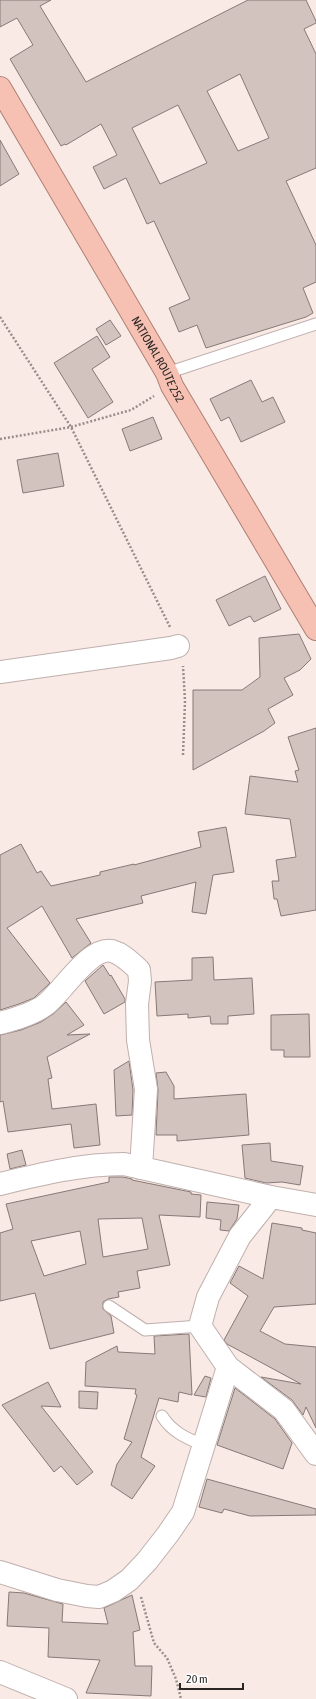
<svg xmlns="http://www.w3.org/2000/svg" width="316" height="1699" viewBox="0 0 316 1699" font-family="'Asap Condensed',sans-serif">
<style>
.building{fill:#d2c3bf;stroke:#877976;fill-rule:evenodd}
.lines{fill:none;stroke-linecap:round;stroke-linejoin:round}
.service-casing{stroke:#bfb0ad;stroke-width:13}
.minor-casing{stroke:#bfb0ad;stroke-width:24}
.trunk-casing{stroke:#ae8075;stroke-width:24}
.path{stroke:#988d8a;stroke-width:2.5;stroke-dasharray:2 2;stroke-linecap:butt}
.service{stroke:#fff;stroke-width:11}
.minor{stroke:#fff;stroke-width:22}
.trunk{stroke:#f6c0b3;stroke-width:22}
.labels{text-anchor:middle;dominant-baseline:central;stroke-width:4;stroke-linejoin:round;paint-order:stroke}
.street-label{font-size:12px;fill:#2b2624;stroke:#fff}
</style>
<rect width="100%" height="100%" fill="#f9eae6"/>
<g class="building">
<path d="M 0,0 L 51,0 L 40,6 L 86,82 L 248,0 L 306,0 L 316,21 L 316,23 L 304,29 L 316,54 L 316,168 L 286,181 L 316,245 L 316,282 L 303,288 L 313,313 L 306,317 L 206,348 L 197,325 L 179,332 L 169,308 L 190,299 L 154,221 L 147,224 L 126,178 L 104,189 L 93,167 L 117,155 L 101,124 L 66,145 L 65,144 L 61,146 L 10,59 L 33,45 L 17,18 L 0,27 ZM 240,74 L 269,138 L 238,151 L 207,91 ZM 178,105 L 207,163 L 160,184 L 132,128 Z"/>
<polygon points="0,140 19,174 0,186"/>
<polygon points="110,320 121,336 106,345 96,329"/>
<polygon points="97,336 110,357 92,369 113,402 88,418 54,363"/>
<polygon points="251,380 262,402 273,397 285,422 241,442 229,417 221,421 210,399"/>
<polygon points="153,417 162,439 130,451 122,429"/>
<polygon points="58,453 64,486 23,493 17,460"/>
<polygon points="265,576 281,609 254,622 250,616 229,626 216,600"/>
<polygon points="299,634 311,659 300,670 284,678 293,695 268,709 275,723 264,731 193,770 193,690 242,690 260,677 259,638"/>
<polygon points="316,728 316,910 281,916 277,899 274,899 272,881 279,881 276,860 296,857 290,819 245,814 250,776 298,782 295,771 299,770 288,737"/>
<polygon points="226,827 234,872 213,875 206,914 192,912 196,882 141,896 143,903 76,919 91,943 72,958 42,906 7,928 50,983 34,998 19,1004 0,1010 0,855 21,844 37,873 41,871 51,886 100,875 100,872 134,864 134,865 201,847 198,832"/>
<polygon points="213,957 214,980 252,978 254,1014 228,1016 228,1024 211,1024 210,1016 188,1018 188,1014 157,1016 155,982 192,980 192,958"/>
<polygon points="103,965 110,976 111,975 125,999 125,1002 104,1014 85,981"/>
<polygon points="66,1002 84,1025 67,1035 90,1034 47,1057 52,1078 48,1079 52,1109 96,1104 100,1145 74,1148 71,1124 8,1132 3,1101 0,1102 0,1035 21,1030 41,1022 53,1014"/>
<polygon points="309,1014 310,1057 284,1057 284,1050 271,1050 271,1015"/>
<polygon points="129,1061 133,1090 132,1115 116,1116 114,1070"/>
<polygon points="166,1072 174,1086 174,1099 246,1094 249,1135 177,1141 177,1135 156,1135 158,1090 156,1073"/>
<polygon points="270,1143 271,1161 303,1166 300,1185 282,1182 266,1183 245,1178 242,1145"/>
<polygon points="22,1150 26,1165 10,1169 7,1154"/>
<path d="M 109,1177 L 123,1177 L 132,1179 L 132,1180 L 191,1192 L 191,1194 L 201,1195 L 200,1217 L 159,1215 L 170,1265 L 137,1271 L 140,1288 L 118,1292 L 119,1297 L 108,1299 L 103,1302 L 103,1309 L 111,1316 L 114,1333 L 50,1349 L 35,1293 L 0,1301 L 0,1233 L 13,1229 L 6,1204 L 109,1182 ZM 142,1218 L 148,1249 L 103,1257 L 98,1219 ZM 80,1231 L 86,1264 L 44,1276 L 31,1241 Z"/>
<polygon points="207,1202 239,1205 237,1219 229,1231 220,1230 221,1220 206,1218"/>
<polygon points="272,1223 302,1228 302,1230 316,1233 316,1304 274,1307 260,1331 285,1344 316,1347 316,1428 306,1407 303,1415 292,1400 261,1377 301,1384 227,1344 224,1340 248,1296 230,1283 239,1266 263,1279"/>
<polygon points="189,1334 192,1395 179,1392 178,1402 159,1398 141,1457 155,1466 132,1499 111,1485 117,1464 132,1442 124,1439 137,1395 135,1394 136,1389 85,1386 86,1362 117,1346 118,1352 155,1354 154,1336"/>
<polygon points="205,1376 211,1378 206,1397 194,1395"/>
<polygon points="48,1382 61,1407 41,1406 93,1472 77,1485 61,1466 54,1472 2,1405"/>
<polygon points="235,1388 275,1419 292,1443 283,1469 217,1445"/>
<polygon points="79,1391 98,1392 97,1409 79,1408"/>
<polygon points="207,1479 316,1509 316,1515 250,1516 224,1509 222,1513 199,1507"/>
<polygon points="9,1592 24,1593 63,1604 62,1622 108,1624 104,1608 132,1595 140,1630 133,1632 135,1666 152,1666 151,1696 86,1693 100,1660 48,1657 49,1628 7,1626"/>
</g>
<g class="lines">
<defs>
<g id="service">
<polyline points="167,373 316,324"/>
<polyline points="109,1306 145,1330 200,1326"/>
<path d="M 162,1416 C 172,1432 186,1438 203,1445"/>
</g>
<g id="minor">
<polyline points="0,672 171,648 178,646"/>
<path d="M 0,1023 C 15,1019 33,1014 45,1005 C 62,993 89,946 112,951 C 123,954 131,963 139,970 L 140,981 L 137,1004 L 138,1040 L 146,1089 L 141,1168"/>
<path d="M 0,1184 C 41,1174 82,1164 124,1164 L 271,1197 L 316,1205"/>
<polyline points="271,1197 240,1236 208,1297 200,1326 228,1367 284,1410 316,1454"/>
<polyline points="0,1572 57,1590 87,1596 99,1597 113,1591 129,1580 147,1561 168,1534 183,1512 228,1367"/>
<polyline points="0,1672 66,1699"/>
</g>
<g id="trunk">
<path id="s1" d="M 0,88 L 167,373 L 172,386 L 316,629"/>
</g>
</defs>
<use href="#service" class="service-casing"/>
<use href="#minor" class="minor-casing"/>
<use href="#trunk" class="trunk-casing"/>
<g class="path">
<polyline points="0,317 71,427 170,627"/>
<polyline points="0,439 71,427 131,410 154,396"/>
<polyline points="183,755 185,701 183,666"/>
<polyline points="141,1597 154,1643 167,1658 176,1679 181,1699"/>
</g>
<use href="#service" class="service"/>
<use href="#minor" class="minor"/>
<use href="#trunk" class="trunk"/>
</g>
<g class="labels">
<g class="street-label">
<text stroke="none"><textPath href="#s1" startOffset="314">NATIONAL ROUTE 252</textPath></text>
</g>
</g>
<path d="M180 1683v6h63v-6" fill="none" stroke="#2b2624" stroke-width="2"/>
<text x="186" y="1683" font-size="12" fill="#2b2624" stroke="#ffffff" stroke-width="3" paint-order="stroke">20 m</text>
</svg>
